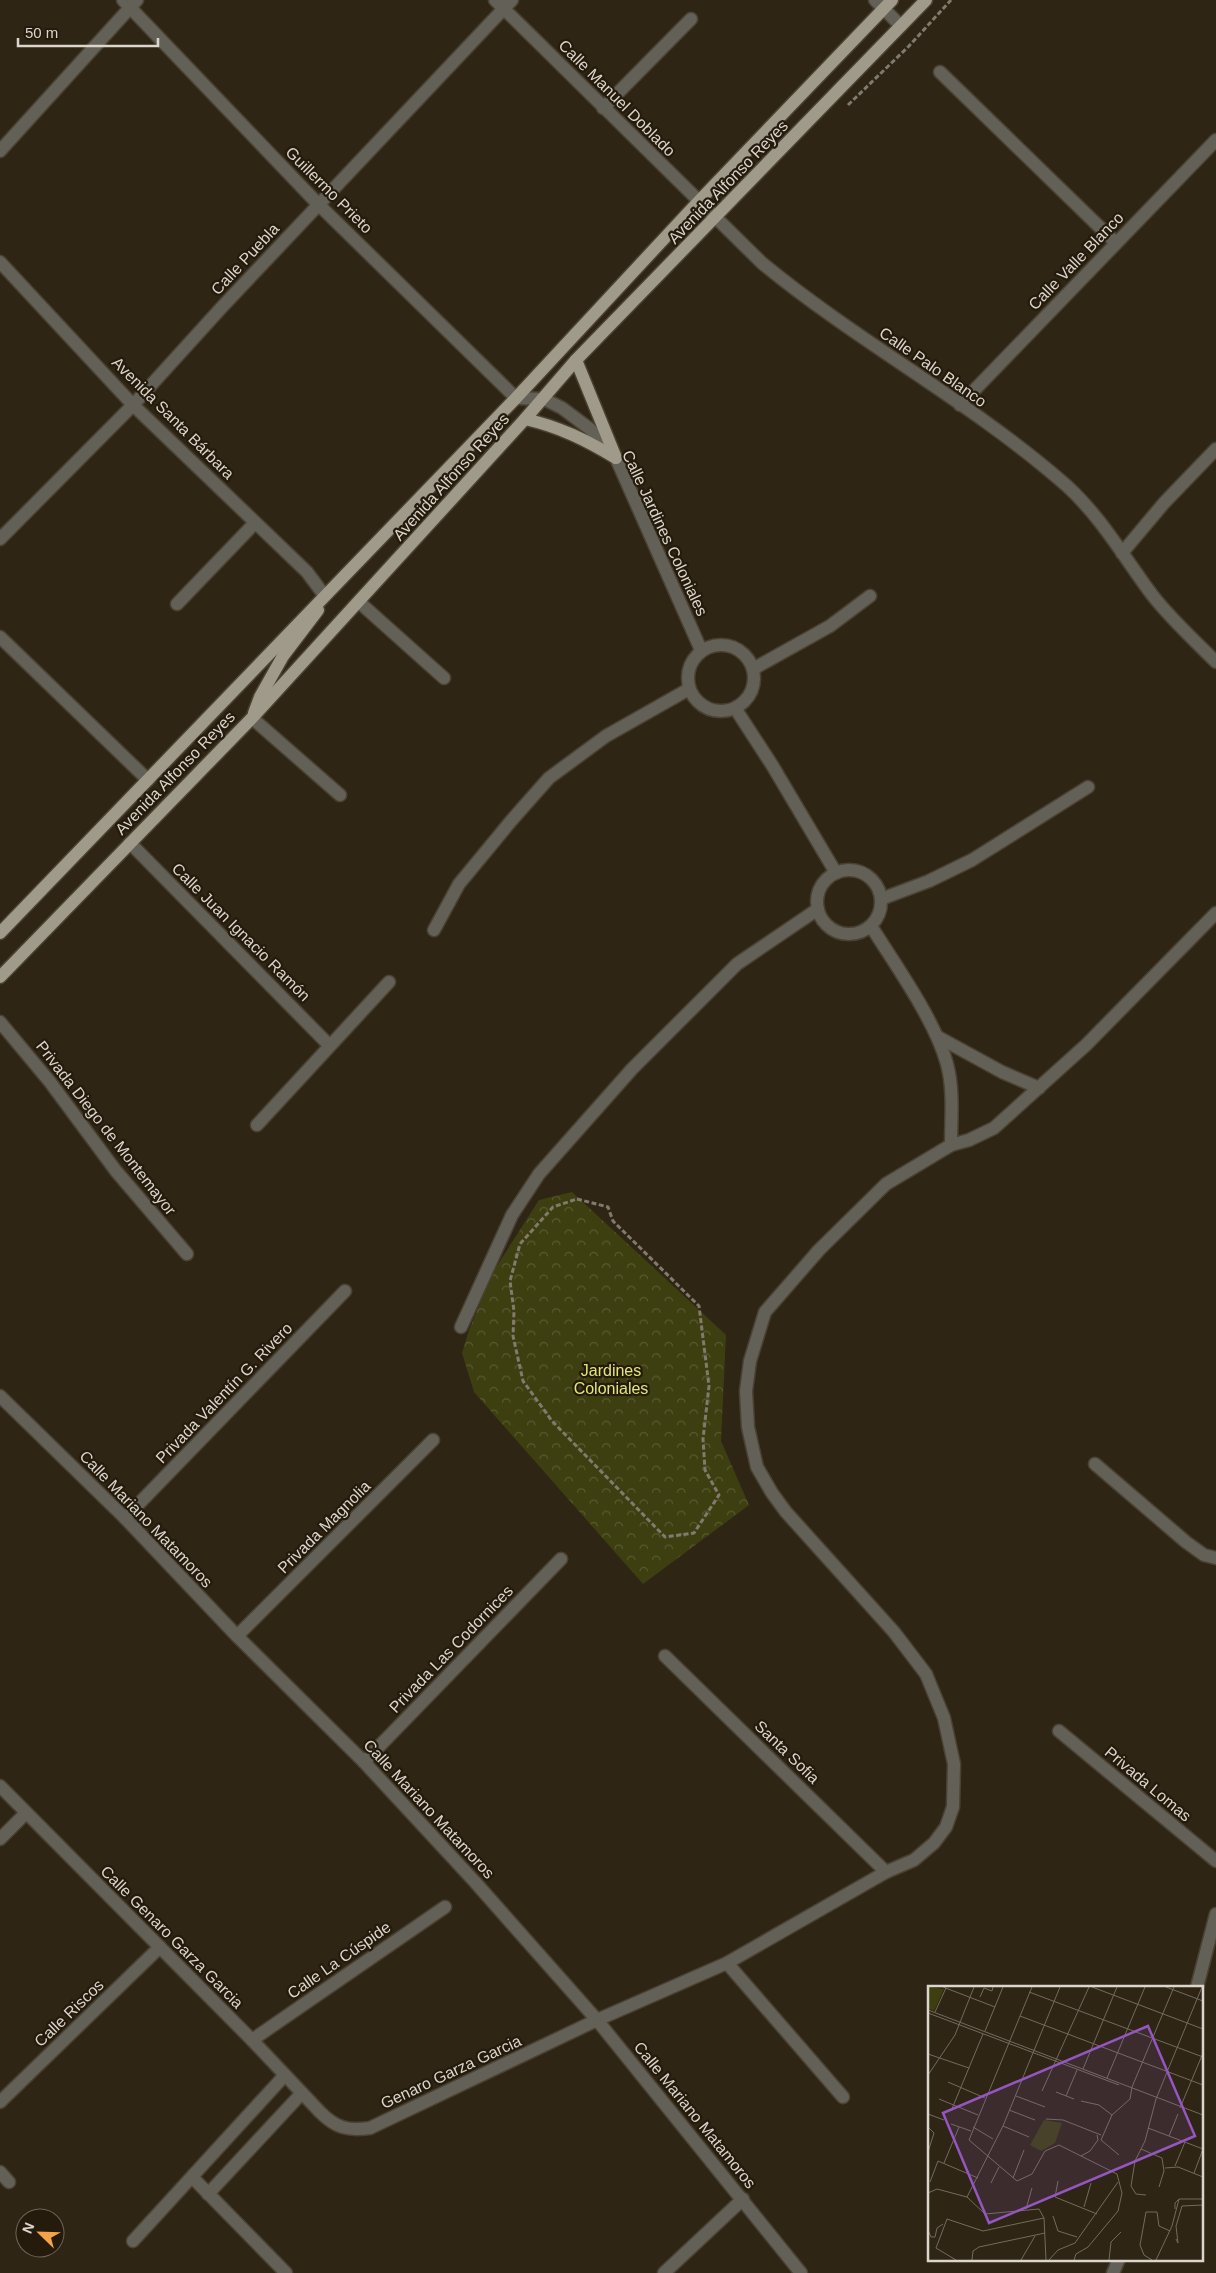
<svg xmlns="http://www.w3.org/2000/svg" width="1216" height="2273" viewBox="0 0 1216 2273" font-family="Arial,sans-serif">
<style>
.forest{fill:url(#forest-crowns)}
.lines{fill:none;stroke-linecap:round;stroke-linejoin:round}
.minor-casing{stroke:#4a4132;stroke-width:15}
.major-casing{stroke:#4a4132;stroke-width:15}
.path{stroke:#827a6e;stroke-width:3;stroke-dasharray:5 2.5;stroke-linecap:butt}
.minor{stroke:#636058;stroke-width:12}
.major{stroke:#9f9a89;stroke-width:12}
.labels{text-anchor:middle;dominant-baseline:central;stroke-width:4.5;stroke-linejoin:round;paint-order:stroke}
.street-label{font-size:16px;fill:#dbd5cc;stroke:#241b0c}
.park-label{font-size:16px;fill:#e0e776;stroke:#241b0c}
.inset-road{fill:none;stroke:#736b5e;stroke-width:1}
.view{fill:#9356c2;fill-opacity:0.15;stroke:#9356c2;stroke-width:2.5}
.inset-edge{fill:none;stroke:#dbd5cc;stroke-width:2.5}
</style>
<defs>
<pattern id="forest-crowns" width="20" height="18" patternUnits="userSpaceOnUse" patternTransform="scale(1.25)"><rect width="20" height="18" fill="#3d3f10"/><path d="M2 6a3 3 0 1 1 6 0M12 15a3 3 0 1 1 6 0" fill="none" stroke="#585a32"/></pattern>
</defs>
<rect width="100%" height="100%" fill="#2e2515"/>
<polygon class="forest" points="572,1192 726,1335 721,1441 749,1505 643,1584 474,1392 462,1353 469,1330 493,1272 539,1200"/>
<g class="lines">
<defs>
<g id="minor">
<polyline points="123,0 318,204 516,398 544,399 562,408 590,429 616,458 701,650"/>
<path d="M 495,0 L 762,263 C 859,343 973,403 1067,486 C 1102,518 1125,559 1153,596 C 1172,620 1195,641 1216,662"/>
<polyline points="875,0 901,26"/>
<polyline points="940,72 1116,243"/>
<polyline points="603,108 691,19"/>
<polyline points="0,151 137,0"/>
<polyline points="0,262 133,405 307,572 324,595"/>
<polyline points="960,405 1216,140"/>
<polyline points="0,539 133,405 222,307 512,0"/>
<polyline points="1122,553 1164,503 1216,449"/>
<polyline points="359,602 444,678"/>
<polyline points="177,604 255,523"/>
<polyline points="0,637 148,780"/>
<circle cx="721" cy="678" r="33"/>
<polyline points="753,669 830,626 870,596"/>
<polyline points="735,708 772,765 836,873"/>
<polyline points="252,718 340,795"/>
<polyline points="130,843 329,1045"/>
<circle cx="849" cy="902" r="32"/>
<polyline points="881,899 929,881 972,860 1088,787"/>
<path d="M 871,926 C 896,966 935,1020 947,1064 C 954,1090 951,1119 951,1145"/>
<polyline points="434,930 459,884 511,821 549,778 606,736 689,689"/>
<polyline points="0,1022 50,1082 116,1171 187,1254"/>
<polyline points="938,1037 1002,1072 1039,1088"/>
<polyline points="257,1125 389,982"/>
<polyline points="461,1327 512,1215 539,1174 632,1069 737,964 818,909"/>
<polyline points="0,1396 125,1518 237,1636 364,1762 475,1882 597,2020 801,2273"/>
<polyline points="1095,1464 1186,1542 1204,1555 1216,1558"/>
<polyline points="125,1518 345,1291"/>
<polyline points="237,1636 433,1440"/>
<polyline points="665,1656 886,1872"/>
<polyline points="1059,1731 1216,1861"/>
<polyline points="364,1762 561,1559"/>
<path d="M 0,1786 L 252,2040 L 320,2112 C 336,2128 347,2131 370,2128 L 597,2020 L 727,1963 L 886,1872 L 914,1860 L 934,1843 L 946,1827 L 953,1807 L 954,1764 L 944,1718 L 926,1674 L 894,1632 L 786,1512 L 772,1493 L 757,1467 L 748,1427 L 746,1391 L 750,1361 L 765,1312 L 819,1250 L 886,1184 L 951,1145 L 969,1140 L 994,1128 L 1086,1045 L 1216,913"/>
<polyline points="0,1839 26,1813"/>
<polyline points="727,1963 843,2097"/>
<polyline points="1197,1987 1216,1914"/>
<polyline points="252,2040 445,1907"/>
<polyline points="0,2102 160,1947"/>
<polyline points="0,2172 9,2182"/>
<polyline points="193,2178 286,2273"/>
<polyline points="208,2194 302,2093"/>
<polyline points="133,2241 285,2075"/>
<polyline points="664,2273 743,2199"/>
<polyline points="1113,2273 1119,2259"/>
</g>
<g id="major">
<polyline points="576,360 616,458"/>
<path d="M 525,419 C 560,427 586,440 616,458"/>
<polyline points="254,713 260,697 283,656 318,610"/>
<polyline points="0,933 516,398 699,201 892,0"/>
<polyline points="0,977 252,718 525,419 576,360 926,0"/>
</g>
</defs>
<use href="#minor" class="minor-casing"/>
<use href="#major" class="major-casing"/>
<g class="path">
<polyline points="848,105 909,46 951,0"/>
<polygon points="577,1199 608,1207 613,1221 699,1306 709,1386 703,1439 705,1470 719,1495 694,1533 665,1537 552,1421 523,1381 513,1336 514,1311 510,1281 520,1244 553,1207"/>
</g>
<use href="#minor" class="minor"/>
<use href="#major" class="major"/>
</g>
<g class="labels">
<g class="street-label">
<text transform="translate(617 98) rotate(45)">Calle Manuel Doblado</text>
<text transform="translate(728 182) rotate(-46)">Avenida Alfonso Reyes</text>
<text transform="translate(329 190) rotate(45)">Guillermo Prieto</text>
<text transform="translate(245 259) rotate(-47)">Calle Puebla</text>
<text transform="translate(1076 261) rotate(-46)">Calle Valle Blanco</text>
<text transform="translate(933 367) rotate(35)">Calle Palo Blanco</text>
<text transform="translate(173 418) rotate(45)">Avenida Santa Bárbara</text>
<text transform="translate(451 477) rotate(-48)">Avenida Alfonso Reyes</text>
<text transform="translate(665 533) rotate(65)">Calle Jardines Coloniales</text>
<text transform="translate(175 773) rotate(-46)">Avenida Alfonso Reyes</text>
<text transform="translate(241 932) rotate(45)">Calle Juan Ignacio Ramón</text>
<text transform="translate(106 1128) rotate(52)">Privada Diego de Montemayor</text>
<text transform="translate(224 1393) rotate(-46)">Privada Valentín G. Rivero</text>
<text transform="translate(146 1519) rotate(46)">Calle Mariano Matamoros</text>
<text transform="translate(324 1527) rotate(-45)">Privada Magnolia</text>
<text transform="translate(451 1649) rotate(-46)">Privada Las Codornices</text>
<text transform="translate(787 1752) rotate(44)">Santa Sofia</text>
<text transform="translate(1148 1784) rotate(40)">Privada Lomas</text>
<text transform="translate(429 1809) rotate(47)">Calle Mariano Matamoros</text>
<text transform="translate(172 1937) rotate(45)">Calle Genaro Garza Garcia</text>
<text transform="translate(339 1960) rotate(-35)">Calle La Cúspide</text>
<text transform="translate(69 2013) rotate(-44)">Calle Riscos</text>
<text transform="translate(451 2072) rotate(-25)">Genaro Garza Garcia</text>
<text transform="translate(695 2115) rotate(51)">Calle Mariano Matamoros</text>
</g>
<g class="park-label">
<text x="611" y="1370">Jardines<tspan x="611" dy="18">Coloniales</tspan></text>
</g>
</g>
<g transform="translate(928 1986)">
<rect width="275" height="275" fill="#2e2515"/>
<path d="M 0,1 L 16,3 L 6,25 L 0,22 Z" fill="#3d3f10"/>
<path d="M 116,134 L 134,137 L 127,157 L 113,165 L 102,159 Z" fill="#3d3f10"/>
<path class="inset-road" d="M 15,1 L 67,21M 104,1 L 41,154 L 89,195 L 104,188 L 117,165 L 131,159 L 189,188 L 194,207 L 190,225 L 160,261 L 148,268 L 146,274M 164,1 L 275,43M 238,1 L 275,15M 101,6 L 275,71M 52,11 L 56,2 L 64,5 L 65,1M 0,24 L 275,129M 7,26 L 18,2M 0,27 L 191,99M 92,30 L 275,99M 57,45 L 75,1M 0,68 L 41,82M 155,83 L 189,1M 0,89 L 27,49 L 46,1M 179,92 L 217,1M 20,96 L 57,112M 114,105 L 161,1M 128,106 L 146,113M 88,110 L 117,121M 138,110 L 149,84M 11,113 L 50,129M 153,115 L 171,119 L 184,129M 252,122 L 275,67M 81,124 L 107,134M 23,125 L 55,48M 0,128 L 16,134M 184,129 L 202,113 L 204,101 L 246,1M 118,133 L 135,134 L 173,149M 23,138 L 43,145M 75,140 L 101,151M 0,141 L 6,147 L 0,166M 45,141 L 65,153M 220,142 L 275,163M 241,150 L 250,128M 173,154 L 184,129M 173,154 L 191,169M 213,163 L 234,172 L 236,185 L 231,201M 153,170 L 162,165 L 170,154 L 169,149M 16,177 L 31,141M 247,180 L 257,156M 237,182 L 250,181 L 275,191M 266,187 L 275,163M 85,192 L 96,164M 130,195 L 127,211 L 169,228M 2,196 L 10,175 L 50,192M 63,197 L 71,181M 0,207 L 9,203 L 39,211 L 57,228 L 111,223 L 116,232 L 118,274M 218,209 L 208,208 L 203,200 L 207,175 L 217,155 L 228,113 L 274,1M 39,211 L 75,140 L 132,1M 156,221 L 163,197M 98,223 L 104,202M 247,223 L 247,217 L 251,213 L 275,213M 125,230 L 130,245 L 149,251M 0,244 L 3,251 L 7,251 L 9,242 L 15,238M 248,253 L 250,257 L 248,240 L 254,220 L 275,219M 28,274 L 8,262 L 19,233 L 55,245 L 116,232M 44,274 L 45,265 L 51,261 L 117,247M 93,274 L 107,250M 121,274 L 130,264 L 147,257 L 190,196M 181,274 L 183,256 L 193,246M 224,274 L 216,269 L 212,259 L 218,226 L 229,226 L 231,240 L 242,245M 228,274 L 244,240 L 251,213"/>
<path class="view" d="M 220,40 L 267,150 L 61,237 L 15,127 Z"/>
<rect width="275" height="275" class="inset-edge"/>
</g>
<g transform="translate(40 2233) rotate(293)"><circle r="24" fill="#241b0c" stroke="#6d6559"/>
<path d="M0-4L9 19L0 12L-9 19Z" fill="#f6a246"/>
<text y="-8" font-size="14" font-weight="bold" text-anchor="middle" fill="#dbd5cc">N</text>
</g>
<path d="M18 38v8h140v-8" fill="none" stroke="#dbd5cc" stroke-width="2.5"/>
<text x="25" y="38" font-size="15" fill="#dbd5cc" stroke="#241b0c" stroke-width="4" paint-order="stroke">50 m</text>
</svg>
